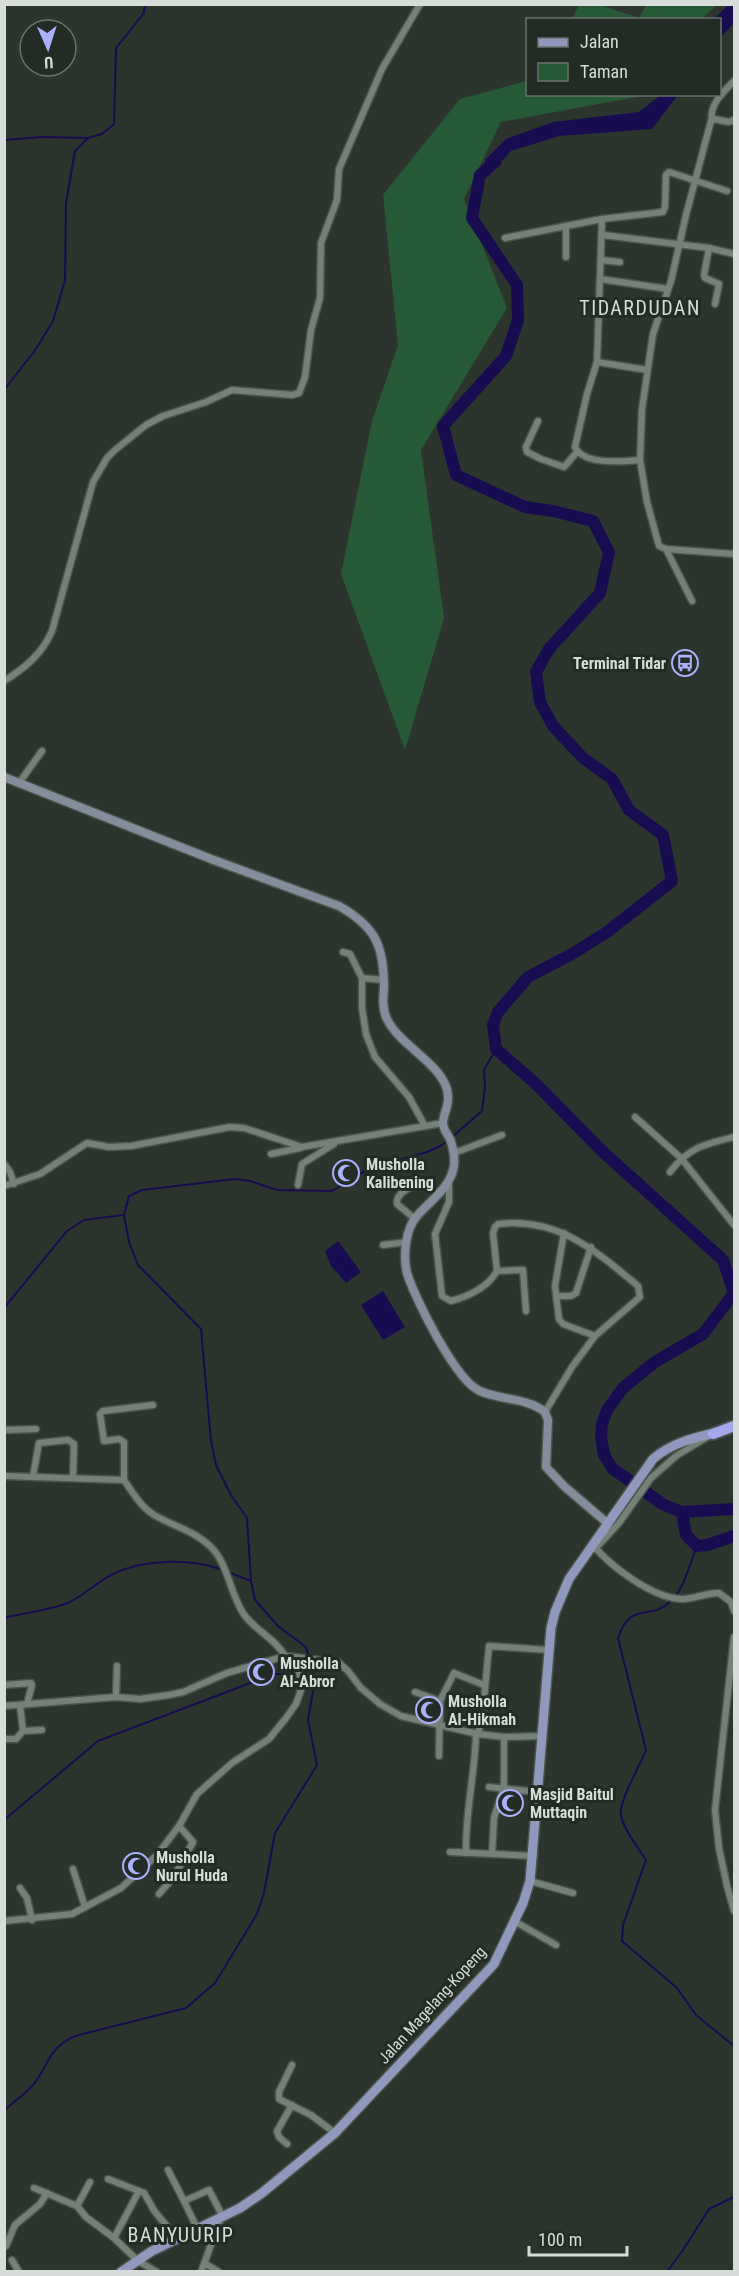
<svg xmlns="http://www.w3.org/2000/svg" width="739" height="2276" viewBox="0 0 739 2276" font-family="'Roboto Condensed',sans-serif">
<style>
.green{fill:#265a36}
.water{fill:#180c51}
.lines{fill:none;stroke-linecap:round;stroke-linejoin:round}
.stream{stroke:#180c51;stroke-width:2}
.river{stroke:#180c51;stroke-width:12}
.street-casing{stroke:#4a534c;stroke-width:9}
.secondary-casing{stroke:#4a534c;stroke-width:11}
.primary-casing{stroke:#4a534c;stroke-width:12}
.highway-casing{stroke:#4a534c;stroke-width:14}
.street{stroke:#758178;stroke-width:6}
.secondary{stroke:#838d9b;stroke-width:8}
.primary{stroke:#9198be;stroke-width:9}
.highway{stroke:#a3a8ec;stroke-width:10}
.labels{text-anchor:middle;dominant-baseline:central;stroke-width:6;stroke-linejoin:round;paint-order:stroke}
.poi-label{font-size:16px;font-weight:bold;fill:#d6ddd8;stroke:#222b24;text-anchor:start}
.street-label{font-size:16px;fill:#d6ddd8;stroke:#222b24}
.quarter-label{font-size:20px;letter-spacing:1.5px;fill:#d6ddd8;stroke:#222b24}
</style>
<rect width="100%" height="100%" fill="#2b352e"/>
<g class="green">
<polygon points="579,5 600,5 639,18 646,5 717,5 701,19 572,19"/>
<polygon points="527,81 528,94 647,95 501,122 464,199 507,308 421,450 444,618 405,750 341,574 372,421 398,345 383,195 460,99"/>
</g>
<g class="water">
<polygon points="728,5 734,5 734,23 720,38 720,20 714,19"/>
<polygon points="662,94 678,95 652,129 559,136 511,151 485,179 485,160 506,139 553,122 639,112"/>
<polygon points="338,1241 361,1272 346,1283 331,1266 325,1251"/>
<polygon points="383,1291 405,1327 383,1340 361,1305"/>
</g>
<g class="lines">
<g class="stream">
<polyline points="4,140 42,137 88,138 102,134 114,124 116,48 144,13 145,4"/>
<polyline points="4,390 36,349 53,321 65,280 66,203 75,151 88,138"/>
<polyline points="452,1137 482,1111 485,1087 484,1070 496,1049"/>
<polyline points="4,1308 67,1231 84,1220 123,1215"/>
<path d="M 697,1546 C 690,1563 684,1590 670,1602 C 650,1621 631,1600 618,1638 L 646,1750 C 640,1766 619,1800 621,1815 C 623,1829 639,1849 646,1860 L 623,1925 L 622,1941 L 677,1988 L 696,2015 L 734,2046 L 734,2049"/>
<polyline points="228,1572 251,1581"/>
<path d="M 4,1618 C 24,1613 50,1610 68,1603 C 83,1596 96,1583 111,1575 C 142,1559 190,1558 223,1570"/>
<polyline points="4,1820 98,1741 274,1674 291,1674 312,1666"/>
<path d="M 4,2110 C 14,2102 25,2094 33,2085 C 50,2064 47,2049 75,2036 L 186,2008 L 215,1983 L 257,1914 L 264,1893 L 275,1833 L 317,1765 L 308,1720 L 315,1679 L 306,1647 L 278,1626 L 255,1600 L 251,1581 L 247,1518 L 231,1495 L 216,1465 L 211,1441 L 201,1329 L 138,1265 L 129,1242 L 124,1215 L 129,1196 L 142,1190 L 235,1179 L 250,1181 L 277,1190 L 332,1191 L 370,1168 L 427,1152 L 440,1146 L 448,1141"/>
<polyline points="667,2272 683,2250 709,2209 734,2197"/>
</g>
<g class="river">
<polyline points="496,161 480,175 472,218 517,285 518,320 506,356 443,426 456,475 525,507 553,511 593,521 609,552 600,593 549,649 536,672 540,702 553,726 583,758 612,779 629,810 663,835 672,881 607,932 572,954 528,977 498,1012 493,1025 496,1049 535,1083 603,1152 723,1260 734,1293 703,1334 655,1362 623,1388 607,1410 602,1424 601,1436 604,1455 613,1469 664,1505 682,1512 734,1509"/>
<polyline points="682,1512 686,1535 697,1546 707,1545 734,1536"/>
</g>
<defs>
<g id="street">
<path d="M 712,120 C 709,105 724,91 734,81"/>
<polyline points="734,120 729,122 714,119 711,121 686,215 671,281 653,334 642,409 640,460 647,502 659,546 666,549 734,554"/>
<polyline points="603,235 709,248 734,254"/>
<polyline points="505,238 602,219"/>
<polyline points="709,248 704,275 705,278 719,284 715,304"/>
<polyline points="566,257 566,226"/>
<polyline points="601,260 620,262"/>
<polyline points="600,279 668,289"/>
<polyline points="597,362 647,370"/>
<polyline points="538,421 526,447 527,452 541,459 564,467 577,452"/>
<path d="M 640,460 C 623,461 584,466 575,447 L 587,394 L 597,362 L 602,219 L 663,212 L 665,207 L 666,175 L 669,172 L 727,191"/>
<polyline points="666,549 692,601"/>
<path d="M 4,681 C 25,668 42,654 52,631 L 93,482 L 107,458 L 115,450 L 146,425 L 163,416 L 206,402 L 232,390 L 292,395 L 299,393 L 305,377 L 311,330 L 320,298 L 321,243 L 337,200 L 339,169 L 382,69 L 420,4"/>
<polyline points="19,783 42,751"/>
<polyline points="343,952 350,954 362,978 384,980"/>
<polyline points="362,978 362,1008 366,1034 375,1057 409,1097 425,1126"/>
<polyline points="635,1117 681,1158 734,1225"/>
<polyline points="454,1153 502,1135"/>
<polyline points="271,1154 300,1148"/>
<polyline points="4,1164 10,1172 14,1184"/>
<path d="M 670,1172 C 689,1147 705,1144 734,1137"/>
<path d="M 449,1181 L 449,1202 L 435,1234 L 442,1296 L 451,1301 C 470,1296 487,1288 497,1271"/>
<polyline points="298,1185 302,1164 334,1144"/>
<polyline points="4,1186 40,1174 87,1143 109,1147 131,1146 230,1127 244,1128 302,1147 443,1123"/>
<path d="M 411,1187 C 404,1191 396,1195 397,1204 L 414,1218"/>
<polyline points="564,1233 555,1286 559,1319 563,1324 595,1336"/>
<polyline points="383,1245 407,1242"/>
<polyline points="558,1296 571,1296 576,1293 591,1247"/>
<path d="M 526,1311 L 523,1270 L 497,1271 L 493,1233 L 495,1227 L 498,1224 C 558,1217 596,1251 638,1286 L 640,1297 L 595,1336 L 572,1367 L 545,1412"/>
<polyline points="4,1430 36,1429"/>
<path d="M 4,1476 L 124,1480 C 133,1493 141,1507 154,1515 C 173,1526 195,1531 211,1547 C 228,1564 230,1593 243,1613 C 254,1630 275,1638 285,1656"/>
<polyline points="33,1476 39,1443 68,1440 74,1444 73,1477"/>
<polyline points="124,1480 124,1442 119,1439 104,1441 100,1414 103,1411 153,1405"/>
<path d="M 592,1544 C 610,1566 653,1599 683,1599 C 694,1599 706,1593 719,1593 L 731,1602 L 734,1611"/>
<polyline points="595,1549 619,1523 651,1478 676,1456 709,1436"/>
<polyline points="734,1637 715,1810 719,1848 727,1886 734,1911"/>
<polyline points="4,1685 31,1683 32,1685 27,1704"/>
<polyline points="415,1692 440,1701"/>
<polyline points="116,1697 117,1666"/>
<polyline points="20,1705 23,1731 42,1730"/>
<polyline points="4,1706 116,1697 140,1699 169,1695 183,1692 227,1673 285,1656 338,1662 348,1671 361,1688 380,1704 401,1716 478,1734 504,1737 541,1736"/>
<polyline points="478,1734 483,1710 489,1646 549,1650"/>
<polyline points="5,1739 16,1739 23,1731"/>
<polyline points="439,1756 440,1701 454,1673 484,1685"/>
<polyline points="489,1787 538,1792"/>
<polyline points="450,1852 534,1856"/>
<path d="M 466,1853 C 465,1813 475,1774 476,1734"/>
<polyline points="492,1854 494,1818 504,1787 504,1737"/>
<polyline points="73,1869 85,1907"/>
<polyline points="530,1881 573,1893"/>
<polyline points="20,1888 27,1898 32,1920"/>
<polyline points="159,1894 173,1878 193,1842 179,1826"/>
<polyline points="4,1921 72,1914 121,1888 157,1855 179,1826 197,1794 232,1763 269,1739 286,1718 296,1704 302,1687 296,1658"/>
<polyline points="514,1921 556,1945"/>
<polyline points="292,2065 279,2092 279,2099 311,2115 335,2133"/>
<polyline points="287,2144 279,2137 277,2131 292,2105"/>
<polyline points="168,2170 184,2201 209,2190 222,2215 201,2272"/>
<polyline points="108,2179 144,2193 155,2212 177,2238"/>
<polyline points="90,2182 77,2206 86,2217 114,2238 138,2261 157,2272"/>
<polyline points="34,2188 77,2206"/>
<polyline points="184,2201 197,2228"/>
<polyline points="114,2238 139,2191"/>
<polyline points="6,2246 15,2225 40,2204 47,2193"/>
<polyline points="12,2260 19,2272"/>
<polyline points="206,2264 219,2272"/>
</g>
<path id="secondary" d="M 4,777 L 211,859 L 339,906 C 376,927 384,946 384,988 C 383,998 382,1009 387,1019 C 399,1046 447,1066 448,1096 C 449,1105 444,1113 443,1122 C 443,1130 447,1133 450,1139 C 453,1147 455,1157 454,1166 C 451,1187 430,1201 417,1216 C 405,1229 403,1257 407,1273 C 415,1299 456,1381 480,1391 C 500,1400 528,1398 545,1412 L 548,1420 L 546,1467 L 565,1487 L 606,1522"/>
<path id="primary" d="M 121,2272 L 152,2251 L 240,2208 L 262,2193 L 335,2133 L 494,1964 L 523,1903 L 530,1881 L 551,1628 L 555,1612 L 569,1579 L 653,1459 C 671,1443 696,1437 719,1432"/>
<polyline id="highway" points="713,1434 734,1426"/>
</defs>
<use href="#street" class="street-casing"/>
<use href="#secondary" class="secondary-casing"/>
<use href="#primary" class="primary-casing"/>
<use href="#highway" class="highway-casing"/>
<use href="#street" class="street"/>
<use href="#secondary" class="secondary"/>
<use href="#primary" class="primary"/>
<use href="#highway" class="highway"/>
</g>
<defs>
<symbol id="bus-ring" viewBox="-11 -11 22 22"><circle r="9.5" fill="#222b24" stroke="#aab0fb" stroke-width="1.5"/><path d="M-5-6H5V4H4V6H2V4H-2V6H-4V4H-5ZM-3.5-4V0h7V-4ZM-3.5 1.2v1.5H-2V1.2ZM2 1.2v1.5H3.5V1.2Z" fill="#aab0fb"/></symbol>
<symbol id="mosque-ring" viewBox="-11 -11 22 22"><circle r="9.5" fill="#222b24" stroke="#aab0fb" stroke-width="1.5"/><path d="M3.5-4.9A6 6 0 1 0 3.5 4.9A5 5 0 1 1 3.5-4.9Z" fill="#aab0fb"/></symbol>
</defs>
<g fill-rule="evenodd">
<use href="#bus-ring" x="670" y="648" width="30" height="30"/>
<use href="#mosque-ring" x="331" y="1158" width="30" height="30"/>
<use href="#mosque-ring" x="246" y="1657" width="30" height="30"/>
<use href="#mosque-ring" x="414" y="1695" width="30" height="30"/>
<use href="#mosque-ring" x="495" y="1788" width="30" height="30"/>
<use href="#mosque-ring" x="121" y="1851" width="30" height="30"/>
</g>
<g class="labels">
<g class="poi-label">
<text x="666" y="663" text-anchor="end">Terminal Tidar</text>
<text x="366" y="1164">Musholla<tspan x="366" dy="18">Kalibening</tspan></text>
<text x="280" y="1663">Musholla<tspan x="280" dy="18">Al-Abror</tspan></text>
<text x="448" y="1701">Musholla<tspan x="448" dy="18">Al-Hikmah</tspan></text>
<text x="530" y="1794">Masjid Baitul<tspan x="530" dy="18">Muttaqin</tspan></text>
<text x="156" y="1857">Musholla<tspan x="156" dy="18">Nurul Huda</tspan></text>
</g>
<g class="street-label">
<text transform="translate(432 2005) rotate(-48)">Jalan Magelang-Kopeng</text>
</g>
<g class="quarter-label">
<text x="640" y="308">TIDARDUDAN</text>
<text x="181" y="2235">BANYUURIP</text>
</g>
</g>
<rect width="739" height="2276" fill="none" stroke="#d6ddd8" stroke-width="12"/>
<rect x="526" y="18" width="195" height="78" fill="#222b24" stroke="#6a726c" stroke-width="1.5"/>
<rect x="538" y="38" width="30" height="9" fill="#9198be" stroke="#6a726c" stroke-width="1.5"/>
<text x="580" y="48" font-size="18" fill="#d6ddd8">Jalan</text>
<rect x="538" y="63" width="30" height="18" fill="#265a36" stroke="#6a726c" stroke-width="1.5"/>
<text x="580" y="78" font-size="18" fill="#d6ddd8">Taman</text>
<g transform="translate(48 48) rotate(177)"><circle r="28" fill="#222b24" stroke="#6a726c" stroke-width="1.5"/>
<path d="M0-4.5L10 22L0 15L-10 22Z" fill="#aab0fb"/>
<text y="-9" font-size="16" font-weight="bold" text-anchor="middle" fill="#d6ddd8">U</text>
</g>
<path d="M529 2246v9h98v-9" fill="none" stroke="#d6ddd8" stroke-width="3"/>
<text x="538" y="2246" font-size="18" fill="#d6ddd8" stroke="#222b24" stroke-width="4.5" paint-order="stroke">100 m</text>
</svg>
